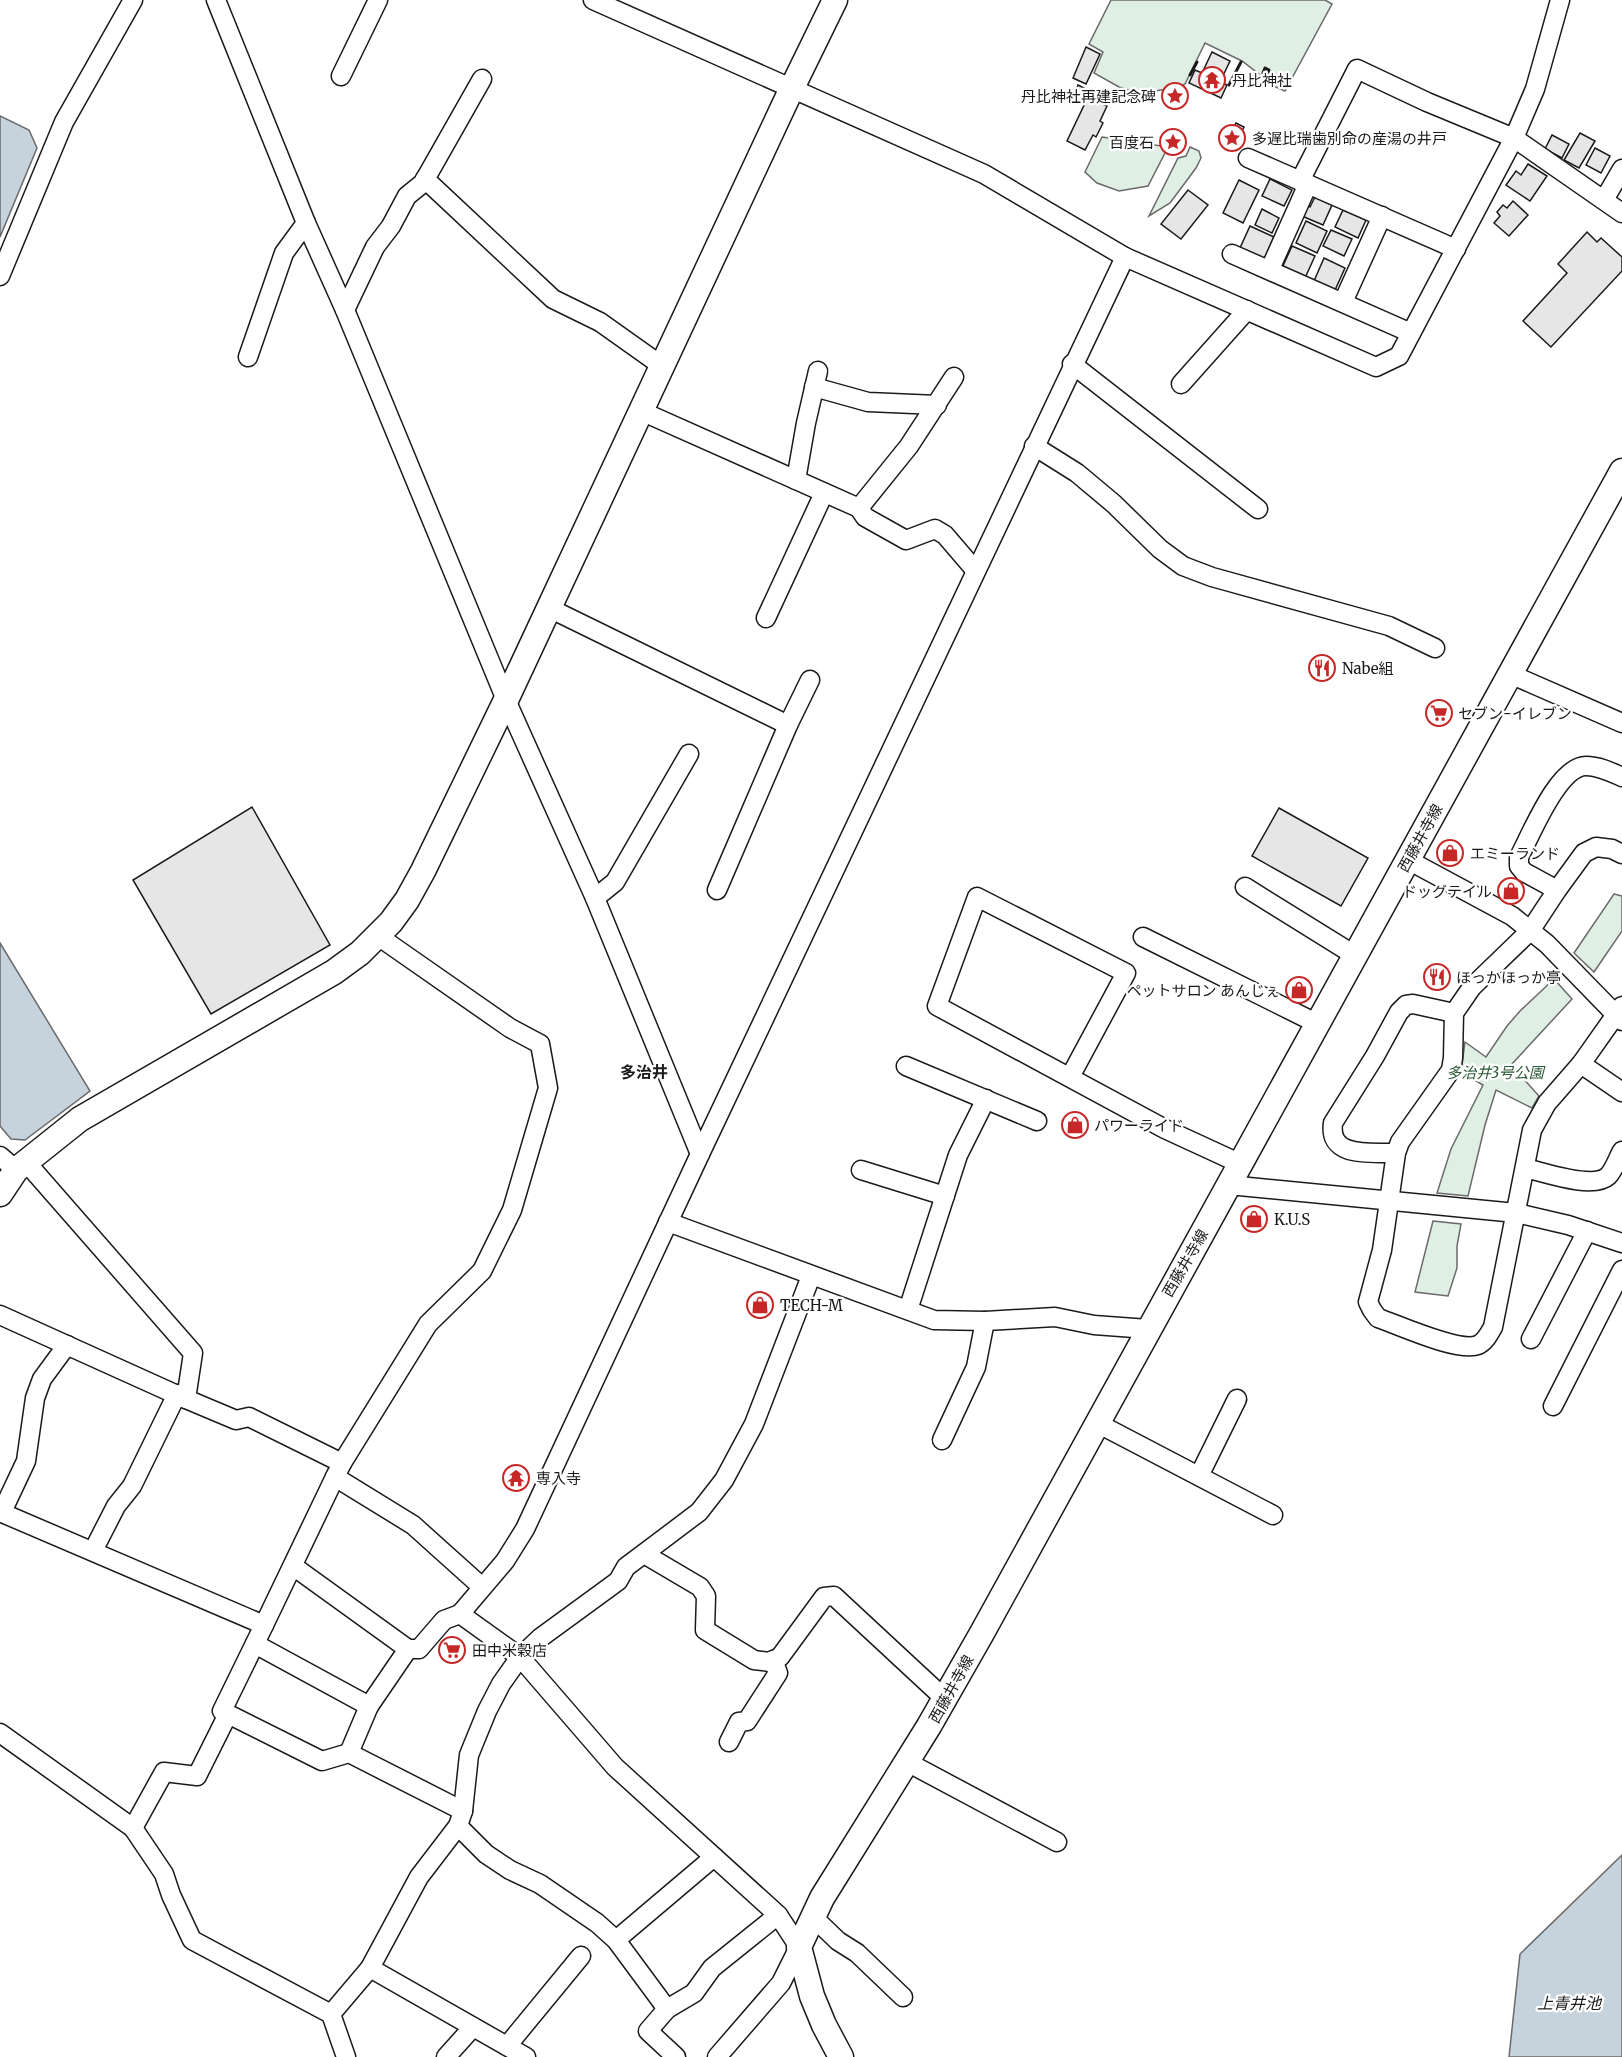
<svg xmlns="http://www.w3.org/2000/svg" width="1622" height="2057" viewBox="0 0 1622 2057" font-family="Merriweather,'Noto Sans JP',serif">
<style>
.green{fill:#e0efe3;stroke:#6a6a6a;stroke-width:1.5}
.water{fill:#c6d2dc;stroke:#6a6a6a;stroke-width:1.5}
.building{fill:#e6e6e6;stroke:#1a1a1a;stroke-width:1.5}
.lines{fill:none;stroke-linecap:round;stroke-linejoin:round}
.street-casing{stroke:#1a1a1a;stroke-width:21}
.secondary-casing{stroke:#1a1a1a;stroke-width:27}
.street{stroke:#fff;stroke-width:18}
.secondary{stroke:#fff;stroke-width:24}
.wall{stroke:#1a1a1a;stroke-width:3}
.labels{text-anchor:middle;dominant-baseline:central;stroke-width:4.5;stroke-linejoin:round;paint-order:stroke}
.poi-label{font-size:15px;fill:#1a1a1a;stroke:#fff;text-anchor:start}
.street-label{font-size:15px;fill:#1a1a1a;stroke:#fff}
.park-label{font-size:15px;font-style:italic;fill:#2b5a34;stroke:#fff}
.neighbourhood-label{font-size:16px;font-weight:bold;fill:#1a1a1a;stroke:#fff}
.water-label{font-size:16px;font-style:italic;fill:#1a1a1a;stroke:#fff}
</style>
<rect width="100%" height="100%" fill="#fff"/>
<g class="green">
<polygon points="1111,0 1325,0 1332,4 1285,91 1276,87 1242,61 1205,43 1185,84 1177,89 1160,90 1143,95 1119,87 1094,73 1103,52 1089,44"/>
<polygon points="1102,137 1168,147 1148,186 1119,191 1097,183 1085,172"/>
<polygon points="1190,147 1199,151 1201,158 1196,168 1170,203 1149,216 1178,158 1186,156"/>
<polygon points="1614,894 1622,896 1622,931 1594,972 1574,953"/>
<polygon points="1554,979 1572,999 1511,1065 1539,1096 1532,1108 1496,1090 1485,1125 1468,1196 1437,1193 1451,1149 1483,1085 1461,1072 1465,1042 1486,1057 1507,1026 1520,1011"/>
<polygon points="1433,1221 1461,1224 1457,1246 1457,1268 1448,1296 1415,1292"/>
</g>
<g class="water">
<polygon points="0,116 29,130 37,148 0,237"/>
<polygon points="0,943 90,1091 25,1140 11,1139 0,1126"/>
<polygon points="1622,1855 1622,2057 1509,2057 1520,1954"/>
</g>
<g class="building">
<polygon points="1086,47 1100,54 1086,84 1073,78"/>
<polygon points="1212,52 1230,61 1220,82 1227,85 1221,98 1189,83 1195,70 1202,73"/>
<polygon points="1078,85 1086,89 1080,102 1072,98"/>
<polygon points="1088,97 1107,106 1100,121 1103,123 1096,137 1093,135 1085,150 1067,141"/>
<polygon points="1236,123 1244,127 1239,137 1231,133"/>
<polygon points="1580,133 1595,141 1579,168 1564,160"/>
<polygon points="1552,135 1569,144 1562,158 1545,149"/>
<polygon points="1595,148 1610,156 1601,173 1586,165"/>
<polygon points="1528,164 1547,176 1530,201 1506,185 1516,171 1521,175"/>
<polygon points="1270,179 1292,190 1284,206 1262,196"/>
<polygon points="1239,180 1259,190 1243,223 1223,213"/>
<polygon points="1188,190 1208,205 1181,239 1161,224"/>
<polygon points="1315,197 1332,205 1323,225 1302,216 1307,205 1310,207"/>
<polygon points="1513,201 1528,215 1509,236 1494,223 1500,216 1497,212 1503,205 1507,208"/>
<polygon points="1262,209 1279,218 1272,233 1255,225"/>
<polygon points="1343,210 1366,220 1358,238 1335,227"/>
<polygon points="1306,221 1327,231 1317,253 1296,243"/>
<polygon points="1250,226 1274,237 1264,260 1240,248"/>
<polygon points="1331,230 1352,239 1344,256 1323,246"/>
<polygon points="1587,232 1597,242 1601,238 1622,257 1622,271 1551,347 1523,321 1567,273 1558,264"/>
<polygon points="1292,246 1315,256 1305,278 1282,268"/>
<polygon points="1324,258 1345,268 1335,290 1314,281"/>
<polygon points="252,807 330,945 211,1014 133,880"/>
<polygon points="1279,808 1368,858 1341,906 1252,856"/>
</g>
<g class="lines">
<defs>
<g id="street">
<polyline points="216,0 306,223 345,310 506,700 595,898 700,1154"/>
<polyline points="593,0 984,174 1125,257 1376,367 1399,356 1514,138 1535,89 1560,0"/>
<polyline points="341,76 378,0"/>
<polyline points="1248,158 1456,249"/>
<polyline points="425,179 553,299 600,322 662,366"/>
<polyline points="1300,181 1357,69 1427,102 1514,138 1622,213"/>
<polyline points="1604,200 1622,169"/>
<polyline points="1232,254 1411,333"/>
<polyline points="1270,269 1308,184"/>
<polyline points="0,276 64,122 133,0"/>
<polyline points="1343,302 1382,216"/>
<polyline points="345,310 375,247 391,226 407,196 423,183 482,79"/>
<polyline points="248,357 284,253 306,223"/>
<polyline points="1072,364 1258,509"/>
<polyline points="1181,384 1247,310"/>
<polyline points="814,387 868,402 937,405"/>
<polyline points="641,411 859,508 909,446 954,377"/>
<polyline points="1034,446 1077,473 1114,504 1160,549 1183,566 1212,577 1389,626 1435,648"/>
<polyline points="796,480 806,423 818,371"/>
<polyline points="859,508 865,517 906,540 935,529 945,535 975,570"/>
<polyline points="549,608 788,725"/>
<polyline points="766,618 824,493"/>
<polyline points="1510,674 1622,723"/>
<path d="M 1622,854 L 1612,849 L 1596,847 L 1584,853 L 1557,890 L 1530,931 L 1472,987 L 1454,1013 L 1453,1058 L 1451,1070 L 1400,1142 L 1396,1153 L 1382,1250 L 1368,1302 L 1372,1310 L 1378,1318 C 1399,1325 1459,1353 1478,1345 C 1485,1342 1489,1334 1493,1327 L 1532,1130 L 1547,1103 L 1581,1064 L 1622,1006"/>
<polyline points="1408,860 1512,916 1547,944 1622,1021"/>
<polyline points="1245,887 1356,956"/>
<polyline points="717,890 788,725 810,680"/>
<path d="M 1557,890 L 1524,872 L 1519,866 L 1519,857 C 1531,835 1558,766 1586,766 C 1599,766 1611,772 1622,777"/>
<polyline points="595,898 615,882 689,754"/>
<polyline points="1143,937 1318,1024"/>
<polyline points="1581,1064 1622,1092"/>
<polyline points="906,1066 1037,1121"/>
<polyline points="1070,1077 1126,973 977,897 937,1006 1165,1129 1241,1164"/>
<path d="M 1396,1153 C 1372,1152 1328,1159 1333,1123 L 1375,1056 L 1399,1012 L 1406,1005 L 1413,1004 L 1454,1013"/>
<polyline points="0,1156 16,1170"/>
<polyline points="26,1162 193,1353 186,1399 236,1420 249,1417 342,1463 335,1477 413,1525 482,1587"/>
<path d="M 1525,1168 C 1543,1172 1593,1190 1608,1176 C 1614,1170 1618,1158 1622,1151"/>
<polyline points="861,1170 945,1196"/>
<polyline points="1229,1185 1516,1213 1568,1225 1622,1243"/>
<polyline points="668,1222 934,1320 985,1321 1055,1317 1094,1325 1148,1329"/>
<polyline points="908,1310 958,1155 986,1099"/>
<polyline points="0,1315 186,1399"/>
<polyline points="1531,1339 1587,1231"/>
<polyline points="1553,1406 1622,1270"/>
<polyline points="1097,1423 1273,1515"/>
<polyline points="942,1440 976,1367 985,1321"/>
<polyline points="342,1463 428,1324 482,1271 512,1210 548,1088 540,1044 510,1028 378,936"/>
<polyline points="1199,1476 1237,1399"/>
<polyline points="0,1512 264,1625 222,1711 322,1761 349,1753 463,1811"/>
<polyline points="2,1512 26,1461 35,1398 42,1379 67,1345"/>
<polyline points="93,1551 116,1506 132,1486 177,1394"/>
<polyline points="644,1554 700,1587 706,1596 705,1630 754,1660 770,1662 780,1657 824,1597 834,1596 945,1699"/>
<polyline points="293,1566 408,1649 419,1649 444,1620 460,1614"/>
<polyline points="264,1625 335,1477"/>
<polyline points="255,1644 369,1706 349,1753"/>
<polyline points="369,1706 408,1649"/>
<polyline points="0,1733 133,1828 164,1874 171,1895 192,1940 331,2014 346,2057"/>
<polyline points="729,1742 739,1722 747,1721 778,1673 773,1660"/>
<polyline points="907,1762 1057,1842"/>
<polyline points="458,1826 486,1854 510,1870 540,1884 597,1923 616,1940 667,2009 694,1993 712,1968 778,1915"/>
<polyline points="133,1828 164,1772 197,1776 228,1714"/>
<polyline points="813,1917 838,1941 857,1953 903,1997"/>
<polyline points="616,1940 714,1857"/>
<polyline points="370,1968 526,2057"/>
<polyline points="667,2009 648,2031 676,2057"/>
<polyline points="331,2014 370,1968 419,1877 458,1826 463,1811 469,1755 487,1711 501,1684 520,1657 540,1638 618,1581 626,1567 699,1512 724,1480 754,1424 811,1276"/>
<polyline points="507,2046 581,1956"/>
<polyline points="446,2057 473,2027"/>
<polyline points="717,2057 781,1983 799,1947 778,1915 615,1767 520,1657 460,1614 505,1561 525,1529 700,1154 1125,257"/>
</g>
<g id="secondary">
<polyline points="0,1194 16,1170 80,1119 334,972 360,953 391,922 407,900 423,871 506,700 792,88 835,0"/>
<polyline points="841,2057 824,2025 812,1996 799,1947 822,1898 929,1726 982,1633 1622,471"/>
</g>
</defs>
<use href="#street" class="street-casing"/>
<use href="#secondary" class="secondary-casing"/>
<use href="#street" class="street"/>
<use href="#secondary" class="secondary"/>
<g class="wall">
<polygon points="1265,68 1269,70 1267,75 1263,73"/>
<polyline points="1190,75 1197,62"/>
<polyline points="1229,85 1241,62"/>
</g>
</g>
<defs>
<symbol id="temple-ring" viewBox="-11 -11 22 22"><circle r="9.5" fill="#fff" stroke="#c62828" stroke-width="1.5"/><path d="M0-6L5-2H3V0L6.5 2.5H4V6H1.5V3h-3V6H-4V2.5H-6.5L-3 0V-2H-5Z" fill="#c62828"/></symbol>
<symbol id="sight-ring" viewBox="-11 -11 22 22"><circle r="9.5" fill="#fff" stroke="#c62828" stroke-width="1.5"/><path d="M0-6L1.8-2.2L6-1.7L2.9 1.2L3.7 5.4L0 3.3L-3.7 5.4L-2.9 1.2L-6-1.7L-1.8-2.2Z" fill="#c62828"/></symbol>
<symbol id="restaurant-ring" viewBox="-11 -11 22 22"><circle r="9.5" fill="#fff" stroke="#c62828" stroke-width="1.5"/><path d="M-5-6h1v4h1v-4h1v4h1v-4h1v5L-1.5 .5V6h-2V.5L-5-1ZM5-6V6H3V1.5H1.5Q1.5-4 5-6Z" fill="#c62828"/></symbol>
<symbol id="supermarket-ring" viewBox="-11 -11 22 22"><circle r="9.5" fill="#fff" stroke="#c62828" stroke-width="1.5"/><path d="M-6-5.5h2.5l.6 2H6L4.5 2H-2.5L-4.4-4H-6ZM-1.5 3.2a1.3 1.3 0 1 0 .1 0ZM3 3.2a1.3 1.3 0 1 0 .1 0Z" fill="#c62828"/></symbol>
<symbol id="shop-ring" viewBox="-11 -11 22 22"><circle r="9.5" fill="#fff" stroke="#c62828" stroke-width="1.5"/><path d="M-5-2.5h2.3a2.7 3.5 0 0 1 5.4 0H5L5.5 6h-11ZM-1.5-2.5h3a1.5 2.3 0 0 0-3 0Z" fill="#c62828"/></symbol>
</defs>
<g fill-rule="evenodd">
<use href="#temple-ring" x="1197" y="65" width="30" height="30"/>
<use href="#sight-ring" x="1160" y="81" width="30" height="30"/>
<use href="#sight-ring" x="1217" y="123" width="30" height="30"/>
<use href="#sight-ring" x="1158" y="127" width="30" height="30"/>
<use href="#restaurant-ring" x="1307" y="653" width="30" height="30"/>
<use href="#supermarket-ring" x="1424" y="698" width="30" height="30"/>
<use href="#shop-ring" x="1435" y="838" width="30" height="30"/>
<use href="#shop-ring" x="1496" y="876" width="30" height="30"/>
<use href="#restaurant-ring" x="1422" y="962" width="30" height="30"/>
<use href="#shop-ring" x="1284" y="975" width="30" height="30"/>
<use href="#shop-ring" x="1060" y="1110" width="30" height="30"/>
<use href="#shop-ring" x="1239" y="1204" width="30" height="30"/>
<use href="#shop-ring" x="745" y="1290" width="30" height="30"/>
<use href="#temple-ring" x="501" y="1463" width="30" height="30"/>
<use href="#supermarket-ring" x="437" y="1635" width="30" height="30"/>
</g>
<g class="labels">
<g class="poi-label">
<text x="1232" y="80">丹比神社</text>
<text x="1156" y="96" text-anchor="end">丹比神社再建記念碑</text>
<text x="1252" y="138">多遅比瑞歯別命の産湯の井戸</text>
<text x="1154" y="142" text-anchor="end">百度石</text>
<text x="1342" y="668">Nabe組</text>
<text x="1458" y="713">セブン-イレブン</text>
<text x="1470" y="853">エミーランド</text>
<text x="1492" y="891" text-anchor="end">ドッグテイル</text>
<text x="1456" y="977">ほっかほっか亭</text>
<text x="1280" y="990" text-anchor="end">ペットサロン あんじぇ</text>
<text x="1094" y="1125">パワーライド</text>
<text x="1274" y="1219">K.U.S</text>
<text x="780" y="1305">TECH-M</text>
<text x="536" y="1478">専入寺</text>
<text x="472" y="1650">田中米穀店</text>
</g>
<g class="street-label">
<text transform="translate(1420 838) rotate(-61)">西藤井寺線</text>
<text transform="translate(1185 1263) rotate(-60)">西藤井寺線</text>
<text transform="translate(951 1689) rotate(-61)">西藤井寺線</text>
</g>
<g class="park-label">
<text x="1495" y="1072">多治井3号公園</text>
</g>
<g class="neighbourhood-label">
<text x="644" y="1072">多治井</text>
</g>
<g class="water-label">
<text x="1569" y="2003">上青井池</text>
</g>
</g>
</svg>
